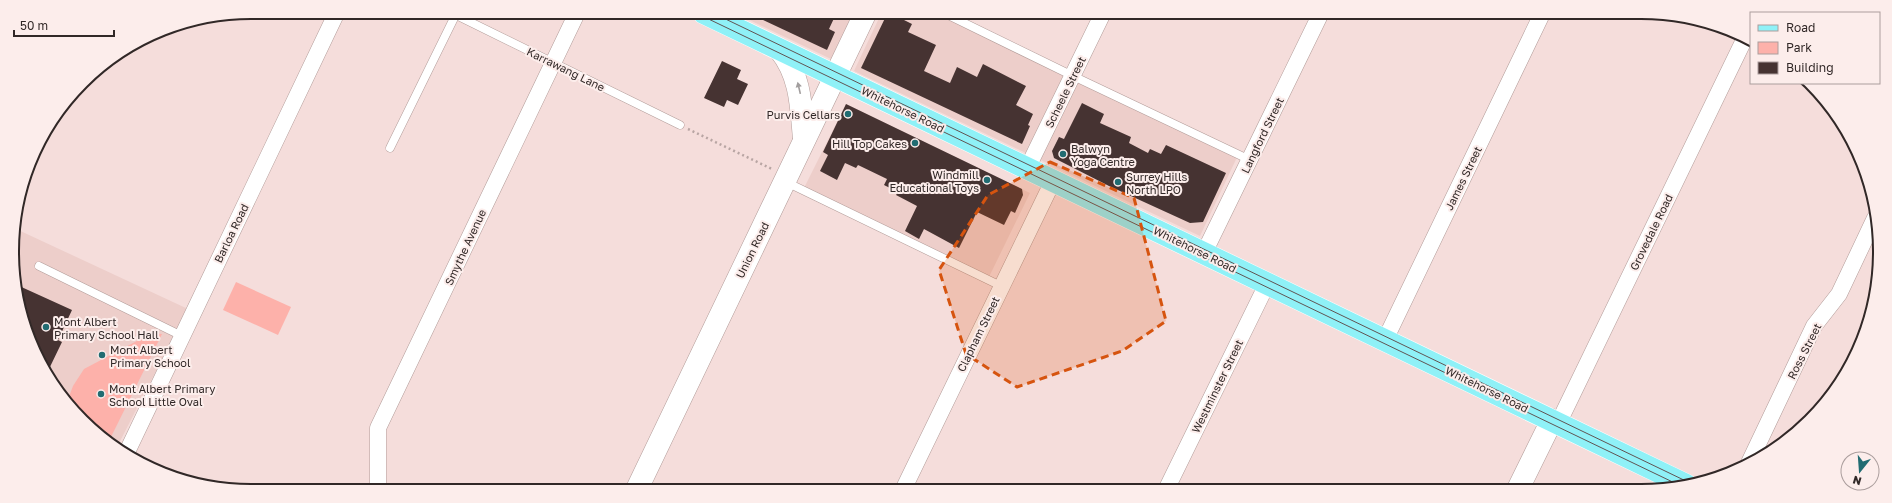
<svg xmlns="http://www.w3.org/2000/svg" width="1892" height="503" viewBox="0 0 1892 503" font-family="'Golos Text',sans-serif">
<style>
.built{fill:#edceca}
.green{fill:#fdb1aa}
.building{fill:#463332}
.lines{fill:none;stroke-linecap:round;stroke-linejoin:round}
.lane-casing{stroke:#b29c99;stroke-width:9}
.street-casing{stroke:#b29c99;stroke-width:17}
.secondary-casing{stroke:#b29c99;stroke-width:23}
.primary-casing{stroke:#fff;stroke-width:23}
.path{stroke:#b8a5a3;stroke-width:2.5;stroke-dasharray:2 3;stroke-linecap:butt}
.lane{stroke:#fff;stroke-width:8}
.street{stroke:#fff;stroke-width:16}
.secondary{stroke:#fff;stroke-width:22}
.primary{stroke:#8ff1f7;stroke-width:22}
.tram{stroke:#615453;stroke-width:1}
.oneway{fill:#a29e9e}
.marked{fill:#d6540f;fill-opacity:0.2;stroke:#d6540f;stroke-width:3;stroke-dasharray:8 5;stroke-linejoin:round}
.poi-dot{fill:#216c72;stroke:#fcedeb;stroke-width:1.5}
.labels{text-anchor:middle;dominant-baseline:central;stroke-width:4;stroke-linejoin:round;paint-order:stroke}
.street-label{font-size:11px;fill:#312827;stroke:#fcedeb}
.poi-label{font-size:11px;fill:#312827;stroke:#fcedeb;text-anchor:start}
.rim{fill:none;stroke:#312827;stroke-width:2}
</style>
<rect width="100%" height="100%" fill="#f5dddb"/>
<g class="built">
<polygon points="737,14 853,14 831,59"/>
<polygon points="881,14 949,14 1239,153 1200,236 854,71"/>
<polygon points="846,104 1030,193 987,281 801,194"/>
<polygon points="14,228 188,309 116,449 61,397 20,314 13,236"/>
</g>
<g class="green">
<polygon points="236,282 291,307 278,335 223,310"/>
<polygon points="152,333 162,334 109,441 67,402 73,386 84,369"/>
</g>
<g class="building">
<polygon points="750,14 836,14 829,29 835,32 827,50"/>
<polygon points="887,14 904,14 902,19 912,24 908,32 936,45 924,71 950,83 957,67 977,77 983,64 1026,86 1016,105 1033,114 1028,125 1030,126 1022,144 861,68"/>
<polygon points="722,61 741,70 737,79 748,84 738,105 727,100 724,107 704,98"/>
<polygon points="1082,103 1104,114 1100,123 1131,137 1129,143 1148,153 1150,149 1161,154 1166,145 1226,173 1203,222 1190,223 1109,186 1054,158 1052,151 1059,137 1064,139"/>
<polygon points="846,104 1022,189 1023,195 1015,213 1011,211 1004,225 977,212 959,248 924,229 919,239 905,231 917,206 896,195 898,192 884,185 887,179 858,165 856,168 845,163 837,180 820,171 828,155 823,152"/>
<polygon points="17,285 72,310 58,340 62,342 48,371 20,314"/>
</g>
<g class="lines">
<defs>
<g id="lane">
<polyline points="452,13 680,125"/>
<polyline points="946,14 1073,76 1250,160"/>
<polyline points="390,148 456,14"/>
<polyline points="786,182 1001,286"/>
<polyline points="39,266 182,336"/>
</g>
<g id="street">
<polyline points="1027,169 1102,15"/>
<polyline points="1204,253 1320,15"/>
<polyline points="1385,340 1541,16"/>
<polyline points="1558,424 1744,40"/>
<polyline points="126,454 337,12"/>
<polyline points="1748,465 1814,326 1839,294 1875,218"/>
<polyline points="378,487 378,428 577,13"/>
<polyline points="904,488 1053,181"/>
<polyline points="1167,488 1267,284"/>
</g>
<g id="secondary">
<path d="M 780,50 C 801,76 801,107 804,139"/>
<polyline points="638,487 865,14"/>
<polyline points="1518,489 1552,420"/>
</g>
<polyline id="primary" points="704,13 1686,485"/>
</defs>
<use href="#lane" class="lane-casing"/>
<use href="#street" class="street-casing"/>
<use href="#secondary" class="secondary-casing"/>
<use href="#primary" class="primary-casing"/>
<polyline class="path" points="688,129 772,169"/>
<use href="#lane" class="lane"/>
<use href="#street" class="street"/>
<use href="#secondary" class="secondary"/>
<use href="#primary" class="primary"/>
<g class="tram">
<polyline points="696,13 1681,486"/>
<polyline points="713,13 1690,483"/>
</g>
</g>
<defs><path id="oneway-solid" d="M-6-.8H1V-3.2L6.5 0L1 3.2V.8H-6Z"/></defs>
<use class="oneway" href="#oneway-solid" transform="translate(799 88) rotate(-103)"/>
<path class="marked" d="M 1050,162 L 1134,198 L 1166,321 L 1122,351 L 1017,387 L 966,354 L 939,270 L 988,195 Z"/>
<g class="poi-dot">
<circle cx="848" cy="114" r="4"/>
<circle cx="915" cy="143" r="4"/>
<circle cx="1063" cy="154" r="4"/>
<circle cx="987" cy="180" r="4"/>
<circle cx="1118" cy="182" r="4"/>
<circle cx="46" cy="327" r="4"/>
<circle cx="102" cy="355" r="4"/>
<circle cx="101" cy="394" r="4"/>
</g>
<g class="labels">
<g class="street-label">
<text transform="translate(566 69) rotate(26)">Karrawang Lane</text>
<text transform="translate(1065 92) rotate(-64)">Scheele Street</text>
<text transform="translate(903 109) rotate(26)">Whitehorse Road</text>
<text transform="translate(1262 135) rotate(-64)">Langford Street</text>
<text transform="translate(1463 178) rotate(-64)">James Street</text>
<text transform="translate(1651 232) rotate(-64)">Grovedale Road</text>
<text transform="translate(231 233) rotate(-64)">Barloa Road</text>
<text transform="translate(465 247) rotate(-65)">Smythe Avenue</text>
<text transform="translate(1195 249) rotate(26)">Whitehorse Road</text>
<text transform="translate(752 250) rotate(-64)">Union Road</text>
<text transform="translate(978 334) rotate(-64)">Clapham Street</text>
<text transform="translate(1804 351) rotate(-63)">Ross Street</text>
<text transform="translate(1217 386) rotate(-64)">Westminster Street</text>
<text transform="translate(1487 389) rotate(26)">Whitehorse Road</text>
</g>
<g class="poi-label">
<text x="840" y="114" text-anchor="end">Purvis Cellars</text>
<text x="907" y="143" text-anchor="end">Hill Top Cakes</text>
<text x="1071" y="148">Balwyn<tspan x="1071" dy="13">Yoga Centre</tspan></text>
<text x="979" y="174" text-anchor="end">Windmill<tspan x="979" dy="13">Educational Toys</tspan></text>
<text x="1126" y="176">Surrey Hills<tspan x="1126" dy="13">North LPO</tspan></text>
<text x="54" y="321">Mont Albert<tspan x="54" dy="13">Primary School Hall</tspan></text>
<text x="110" y="349">Mont Albert<tspan x="110" dy="13">Primary School</tspan></text>
<text x="109" y="388">Mont Albert Primary<tspan x="109" dy="13">School Little Oval</tspan></text>
</g>
</g>
<path d="M0 0H1892V503H0ZM251 19H1641A232 232 0 0 1 1873 251V252A232 232 0 0 1 1641 484H251A232 232 0 0 1 19 252V251A232 232 0 0 1 251 19Z" fill="#fcedeb" fill-rule="evenodd"/>
<path class="rim" d="M251 19H1641A232 232 0 0 1 1873 251V252A232 232 0 0 1 1641 484H251A232 232 0 0 1 19 252V251A232 232 0 0 1 251 19Z"/>
<rect x="1750" y="12" width="130" height="72" fill="#fcedeb" stroke="#ab9e9d"/>
<rect x="1758" y="25" width="20" height="6" fill="#8ff1f7" stroke="#ab9e9d"/>
<text x="1786" y="32" font-size="12" fill="#312827">Road</text>
<rect x="1758" y="42" width="20" height="12" fill="#fdb1aa" stroke="#ab9e9d"/>
<text x="1786" y="52" font-size="12" fill="#312827">Park</text>
<rect x="1758" y="62" width="20" height="12" fill="#463332" stroke="#ab9e9d"/>
<text x="1786" y="72" font-size="12" fill="#312827">Building</text>
<g transform="translate(1860 471) rotate(197)"><circle r="19" fill="#fcedeb" stroke="#ab9e9d"/>
<path d="M0-3L7 15L0 10L-7 15Z" fill="#216c72"/>
<text y="-6" font-size="11" font-weight="bold" text-anchor="middle" fill="#312827">N</text>
</g>
<path d="M14 30v6h100v-6" fill="none" stroke="#312827" stroke-width="2"/>
<text x="20" y="30" font-size="12" fill="#312827" stroke="#fcedeb" stroke-width="3" paint-order="stroke">50 m</text>
</svg>
